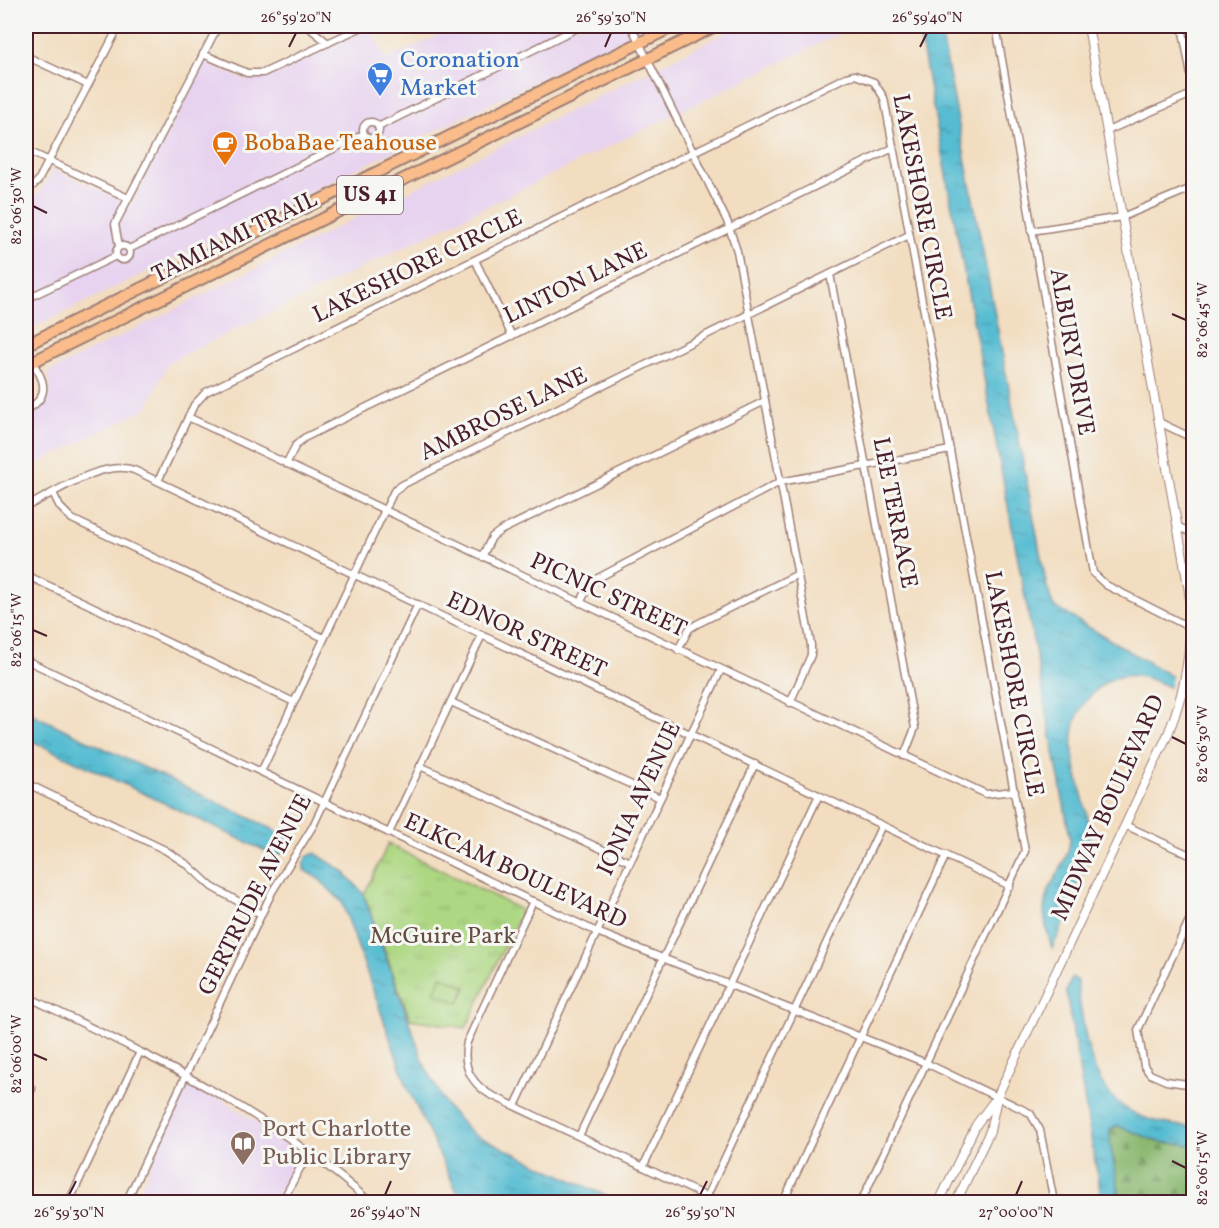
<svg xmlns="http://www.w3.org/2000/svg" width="1219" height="1228" viewBox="0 0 1219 1228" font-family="Vollkorn,serif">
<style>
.built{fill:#e7d2ef}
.forest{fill:url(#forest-firs);stroke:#6a6c4e;stroke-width:1.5}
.park{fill:url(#park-tufts);stroke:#7c7b56;stroke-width:1.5}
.garden{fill:#add782;stroke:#7c7b56;stroke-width:1.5}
.water{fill:url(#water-ripples);stroke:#4f6e7e;stroke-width:1.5}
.pier{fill:#f2ddc0}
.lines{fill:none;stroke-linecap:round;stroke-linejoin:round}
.minor-casing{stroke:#9e7e76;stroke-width:9}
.tertiary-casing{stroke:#9e7e76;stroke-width:10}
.primary-casing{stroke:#9e7e76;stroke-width:14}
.minor{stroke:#fff;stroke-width:6}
.tertiary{stroke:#fff;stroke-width:8}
.primary{stroke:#f9bc8a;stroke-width:10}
.ticks{fill:none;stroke:#4a1f2b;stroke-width:2}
.labels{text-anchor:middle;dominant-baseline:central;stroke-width:6;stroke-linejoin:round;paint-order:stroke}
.shield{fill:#f6f6f2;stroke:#7e6067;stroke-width:1.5}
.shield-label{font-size:22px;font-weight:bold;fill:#4a1f2b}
.shop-label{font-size:24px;fill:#366cbe;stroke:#f6f6f2;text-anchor:start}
.food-label{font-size:24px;fill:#c56008;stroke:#f6f6f2;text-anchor:start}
.street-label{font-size:24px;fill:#4a1f2b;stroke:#f6f6f2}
.park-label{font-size:24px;fill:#634d41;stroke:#f6f6f2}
.education-label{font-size:24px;fill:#785e54;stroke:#f6f6f2;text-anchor:start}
.neatline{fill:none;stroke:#4a1f2b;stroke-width:2}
.ticks-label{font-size:15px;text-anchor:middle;fill:#4a1f2b}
</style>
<defs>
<pattern id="forest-firs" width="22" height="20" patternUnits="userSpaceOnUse" patternTransform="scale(1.5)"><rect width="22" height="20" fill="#8ab870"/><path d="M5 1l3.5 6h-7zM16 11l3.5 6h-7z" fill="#73955c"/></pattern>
<pattern id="park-tufts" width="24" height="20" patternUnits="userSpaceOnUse" patternTransform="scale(1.5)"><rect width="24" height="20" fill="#add782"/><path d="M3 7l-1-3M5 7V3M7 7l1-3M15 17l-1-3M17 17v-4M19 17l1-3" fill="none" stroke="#96b870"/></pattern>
<pattern id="water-ripples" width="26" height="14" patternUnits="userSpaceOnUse" patternTransform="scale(1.5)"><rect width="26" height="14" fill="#54bcd1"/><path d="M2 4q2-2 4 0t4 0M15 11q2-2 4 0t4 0" fill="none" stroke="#4898aa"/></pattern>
</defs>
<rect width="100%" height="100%" fill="#f6f6f2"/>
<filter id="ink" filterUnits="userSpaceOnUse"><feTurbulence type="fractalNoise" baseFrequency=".0167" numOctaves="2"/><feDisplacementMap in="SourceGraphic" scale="12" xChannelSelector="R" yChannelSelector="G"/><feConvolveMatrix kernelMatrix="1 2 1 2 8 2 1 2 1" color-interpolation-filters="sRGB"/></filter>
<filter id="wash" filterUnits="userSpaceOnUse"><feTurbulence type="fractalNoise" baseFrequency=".008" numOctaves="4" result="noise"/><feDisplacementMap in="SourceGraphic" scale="24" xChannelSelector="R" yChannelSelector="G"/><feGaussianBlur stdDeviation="1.35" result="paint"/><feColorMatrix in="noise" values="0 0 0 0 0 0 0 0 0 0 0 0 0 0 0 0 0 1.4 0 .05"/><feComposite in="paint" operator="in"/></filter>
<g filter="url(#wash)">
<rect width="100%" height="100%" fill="#f2ddc0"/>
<g class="built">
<polygon points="457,26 649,26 26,331 26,201 39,193 54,169 131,205 205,61 243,79 266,78 370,28 387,60"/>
<polygon points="739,26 855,26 169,362 146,409 26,469 26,417 40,410 48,400 51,387 47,373"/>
<polygon points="192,1086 222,1099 297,1149 300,1159 276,1202 134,1202 184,1092 187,1088"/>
</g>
<polygon class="forest" points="1118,1126 1159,1142 1193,1145 1193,1202 1121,1202 1110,1143 1110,1129"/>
<polygon class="park" points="388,844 520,909 520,914 466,1028 410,1019 364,895"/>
<polygon class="garden" points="442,976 466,987 459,1003 434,992"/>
<g class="water">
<path d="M 918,26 L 940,26 L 1046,583 L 1053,606 L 1188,686 L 1193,699 C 1159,683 1127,659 1094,692 C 1046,740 1094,794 1090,850 C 1088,867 1074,889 1067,905 L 1069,913 L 1052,948 C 1047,932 1041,914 1046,898 C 1053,877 1070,860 1070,837 Z"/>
<polygon points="26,711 281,833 288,837 288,846 307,857 315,853 343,871 363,893 425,1066 447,1107 473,1134 619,1202 462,1202 408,1089 342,902 319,879 304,870 304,862 284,852 276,856 26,738"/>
<path d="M 1072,977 L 1078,981 C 1077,996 1082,1012 1084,1027 C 1095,1096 1123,1122 1193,1127 L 1193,1145 L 1159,1142 L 1118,1126 L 1110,1129 L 1110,1143 L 1121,1202 L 1102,1202 L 1066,992 Z"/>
</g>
<g class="pier">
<polygon points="1173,673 1194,685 1194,702 1169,691"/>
<polygon points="291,844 309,853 301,865 284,855"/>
</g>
</g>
<g filter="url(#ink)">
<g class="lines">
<defs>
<g id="minor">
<polyline points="307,26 328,43"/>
<polyline points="631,26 727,221 737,251 811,645 811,655 790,703"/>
<polyline points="996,26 1093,573 1106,585 1191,628"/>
<polyline points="1182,26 1194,92"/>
<polyline points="203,54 247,73 263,73 364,26"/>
<polyline points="26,56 88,85"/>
<circle cx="371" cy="130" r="8"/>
<polyline points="378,127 581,26"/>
<polyline points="1107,131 1194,93"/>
<polyline points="26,150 128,198"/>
<polyline points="26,192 38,181 119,26"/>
<polyline points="1031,231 1122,217 1194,187"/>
<circle cx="123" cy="253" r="7"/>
<polyline points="119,246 115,224 218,26"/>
<polyline points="129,249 364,134"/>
<polyline points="475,260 512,336"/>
<polyline points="830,274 915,728 904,756"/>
<polyline points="26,299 116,256"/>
<path d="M 26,354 C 42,374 55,395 26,410"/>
<polyline points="188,417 986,794 1015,791"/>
<polyline points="1159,422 1194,439"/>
<polyline points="286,464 296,445 304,438 893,148"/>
<polyline points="158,481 194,405 206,392 846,77 855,75 874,82 884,98 1025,851 861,1202"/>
<polyline points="53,493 60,507 72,519 324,638"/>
<path d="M 26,507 C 54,493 103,459 134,470 L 1010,886"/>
<polyline points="1177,526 1194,534"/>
<polyline points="482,557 492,537 500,531 765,401"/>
<polyline points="26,575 294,702"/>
<polyline points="580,603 590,584 598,578 780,482 950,450"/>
<polyline points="678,650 689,629 697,624 798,574"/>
<polyline points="26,660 597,932 926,1063 1030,1113 1040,1130 1054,1202"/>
<polyline points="451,702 660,798"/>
<polyline points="420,766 630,862"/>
<polyline points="261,772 394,491 402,485 909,235"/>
<polyline points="26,783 165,850 188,865 212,887 261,914"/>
<polyline points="1125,825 1194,857"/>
<polyline points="389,833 482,635"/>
<path d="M 533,901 L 467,1042 C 462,1064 470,1082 489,1094 L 707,1197"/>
<polyline points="1194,910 1138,1030 1144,1066 1150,1074 1166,1081 1194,1085"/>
<path d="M 26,996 C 147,1055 269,1110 370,1202"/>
<polyline points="26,1007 29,998"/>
<polyline points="26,1086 32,1089"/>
<polyline points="515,1106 721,670"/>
<polyline points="579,1136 755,764"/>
<polyline points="643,1167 819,795"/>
<polyline points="69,1202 140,1052"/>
<polyline points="126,1202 272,892 313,826 418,604"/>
<polyline points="282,1202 300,1168 312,1154"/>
<polyline points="704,1202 882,825"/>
<polyline points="783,1202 946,855"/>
</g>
<g id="tertiary">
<path d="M 939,1202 L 976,1125 L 997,1097 L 1168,734 C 1187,687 1193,642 1189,591 L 1088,26"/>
<polyline points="956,1202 990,1131 997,1098"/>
</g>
<g id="primary">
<polyline points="344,208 361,181"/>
<polyline points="26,345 674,26"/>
<polyline points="26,365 715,26"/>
</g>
</defs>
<use href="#minor" class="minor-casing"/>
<use href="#tertiary" class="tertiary-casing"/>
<use href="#primary" class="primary-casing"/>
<use href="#minor" class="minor"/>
<use href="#tertiary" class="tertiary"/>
<use href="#primary" class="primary"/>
</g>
</g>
<path class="ticks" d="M 289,47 L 296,33M 605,47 L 611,33M 920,47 L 927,33M 33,206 L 47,213M 1172,314 L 1186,320M 33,630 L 47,636M 1172,737 L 1186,744M 33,1054 L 47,1060M 1172,1161 L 1186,1168M 69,1195 L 76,1181M 385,1195 L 391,1181M 700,1195 L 707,1181M 1016,1195 L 1022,1181"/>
<defs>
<symbol id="supermarket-pin" viewBox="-11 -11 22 30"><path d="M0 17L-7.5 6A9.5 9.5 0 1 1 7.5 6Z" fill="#3f7fe0" stroke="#f6f6f2"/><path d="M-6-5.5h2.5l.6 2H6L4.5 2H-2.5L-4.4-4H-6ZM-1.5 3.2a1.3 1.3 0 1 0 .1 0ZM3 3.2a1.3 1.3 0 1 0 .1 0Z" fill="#fff"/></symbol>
<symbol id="cafe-pin" viewBox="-11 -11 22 30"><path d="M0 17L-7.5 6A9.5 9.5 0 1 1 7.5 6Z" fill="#e8710a" stroke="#f6f6f2"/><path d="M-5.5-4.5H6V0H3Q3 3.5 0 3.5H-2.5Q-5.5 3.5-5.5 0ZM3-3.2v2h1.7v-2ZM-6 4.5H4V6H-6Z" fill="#fff"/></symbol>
<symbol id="library-pin" viewBox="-11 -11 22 30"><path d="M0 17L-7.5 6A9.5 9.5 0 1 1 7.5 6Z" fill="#8d6e63" stroke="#f6f6f2"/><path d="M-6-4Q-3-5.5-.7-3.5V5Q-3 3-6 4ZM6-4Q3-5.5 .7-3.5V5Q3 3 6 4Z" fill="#fff"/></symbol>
</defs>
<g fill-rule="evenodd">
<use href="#supermarket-pin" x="365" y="60" width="30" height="40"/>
<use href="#cafe-pin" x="210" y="129" width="30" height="40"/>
<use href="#library-pin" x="228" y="1129" width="30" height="40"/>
</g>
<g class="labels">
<rect class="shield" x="337" y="176" width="66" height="38" rx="4.5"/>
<g class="shield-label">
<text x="370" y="195">US 41</text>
</g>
<g class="shop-label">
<text x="400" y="61">Coronation<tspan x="400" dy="28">Market</tspan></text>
</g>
<g class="food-label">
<text x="244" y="144">BobaBae Teahouse</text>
</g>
<g class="street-label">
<text transform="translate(921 207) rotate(79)">LAKESHORE CIRCLE</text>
<text transform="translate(235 238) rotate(-26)">TAMIAMI TRAIL</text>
<text transform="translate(418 267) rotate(-26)">LAKESHORE CIRCLE</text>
<text transform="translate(576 284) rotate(-26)">LINTON LANE</text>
<text transform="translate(1071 352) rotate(80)">ALBURY DRIVE</text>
<text transform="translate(504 415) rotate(-26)">AMBROSE LANE</text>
<text transform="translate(894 513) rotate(79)">LEE TERRACE</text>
<text transform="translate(608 596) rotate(25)">PICNIC STREET</text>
<text transform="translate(526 636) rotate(25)">EDNOR STREET</text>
<text transform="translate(1013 684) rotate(79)">LAKESHORE CIRCLE</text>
<text transform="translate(640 799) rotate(-65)">IONIA AVENUE</text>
<text transform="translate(1109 808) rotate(-66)">MIDWAY BOULEVARD</text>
<text transform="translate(515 872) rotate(25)">ELKCAM BOULEVARD</text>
<text transform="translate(256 895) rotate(-63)">GERTRUDE AVENUE</text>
</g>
<g class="park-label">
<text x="443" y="937">McGuire Park</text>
</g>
<g class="education-label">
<text x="262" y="1130">Port Charlotte<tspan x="262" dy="28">Public Library</tspan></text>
</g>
</g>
<rect width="1219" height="1228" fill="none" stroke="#f6f6f2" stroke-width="66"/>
<rect x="33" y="33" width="1153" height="1162" class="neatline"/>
<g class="ticks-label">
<text x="296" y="22">26°59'20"N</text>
<text x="611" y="22">26°59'30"N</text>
<text x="927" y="22">26°59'40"N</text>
<text transform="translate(16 206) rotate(-90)" y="5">82°06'30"W</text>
<text transform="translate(1202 320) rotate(-90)" y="5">82°06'45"W</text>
<text transform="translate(16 630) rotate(-90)" y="5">82°06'15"W</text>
<text transform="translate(1202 744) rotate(-90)" y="5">82°06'30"W</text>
<text transform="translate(16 1054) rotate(-90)" y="5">82°06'00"W</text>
<text transform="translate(1202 1168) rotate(-90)" y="5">82°06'15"W</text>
<text x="69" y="1217">26°59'30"N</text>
<text x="385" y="1217">26°59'40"N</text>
<text x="700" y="1217">26°59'50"N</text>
<text x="1016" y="1217">27°00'00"N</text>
</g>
</svg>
